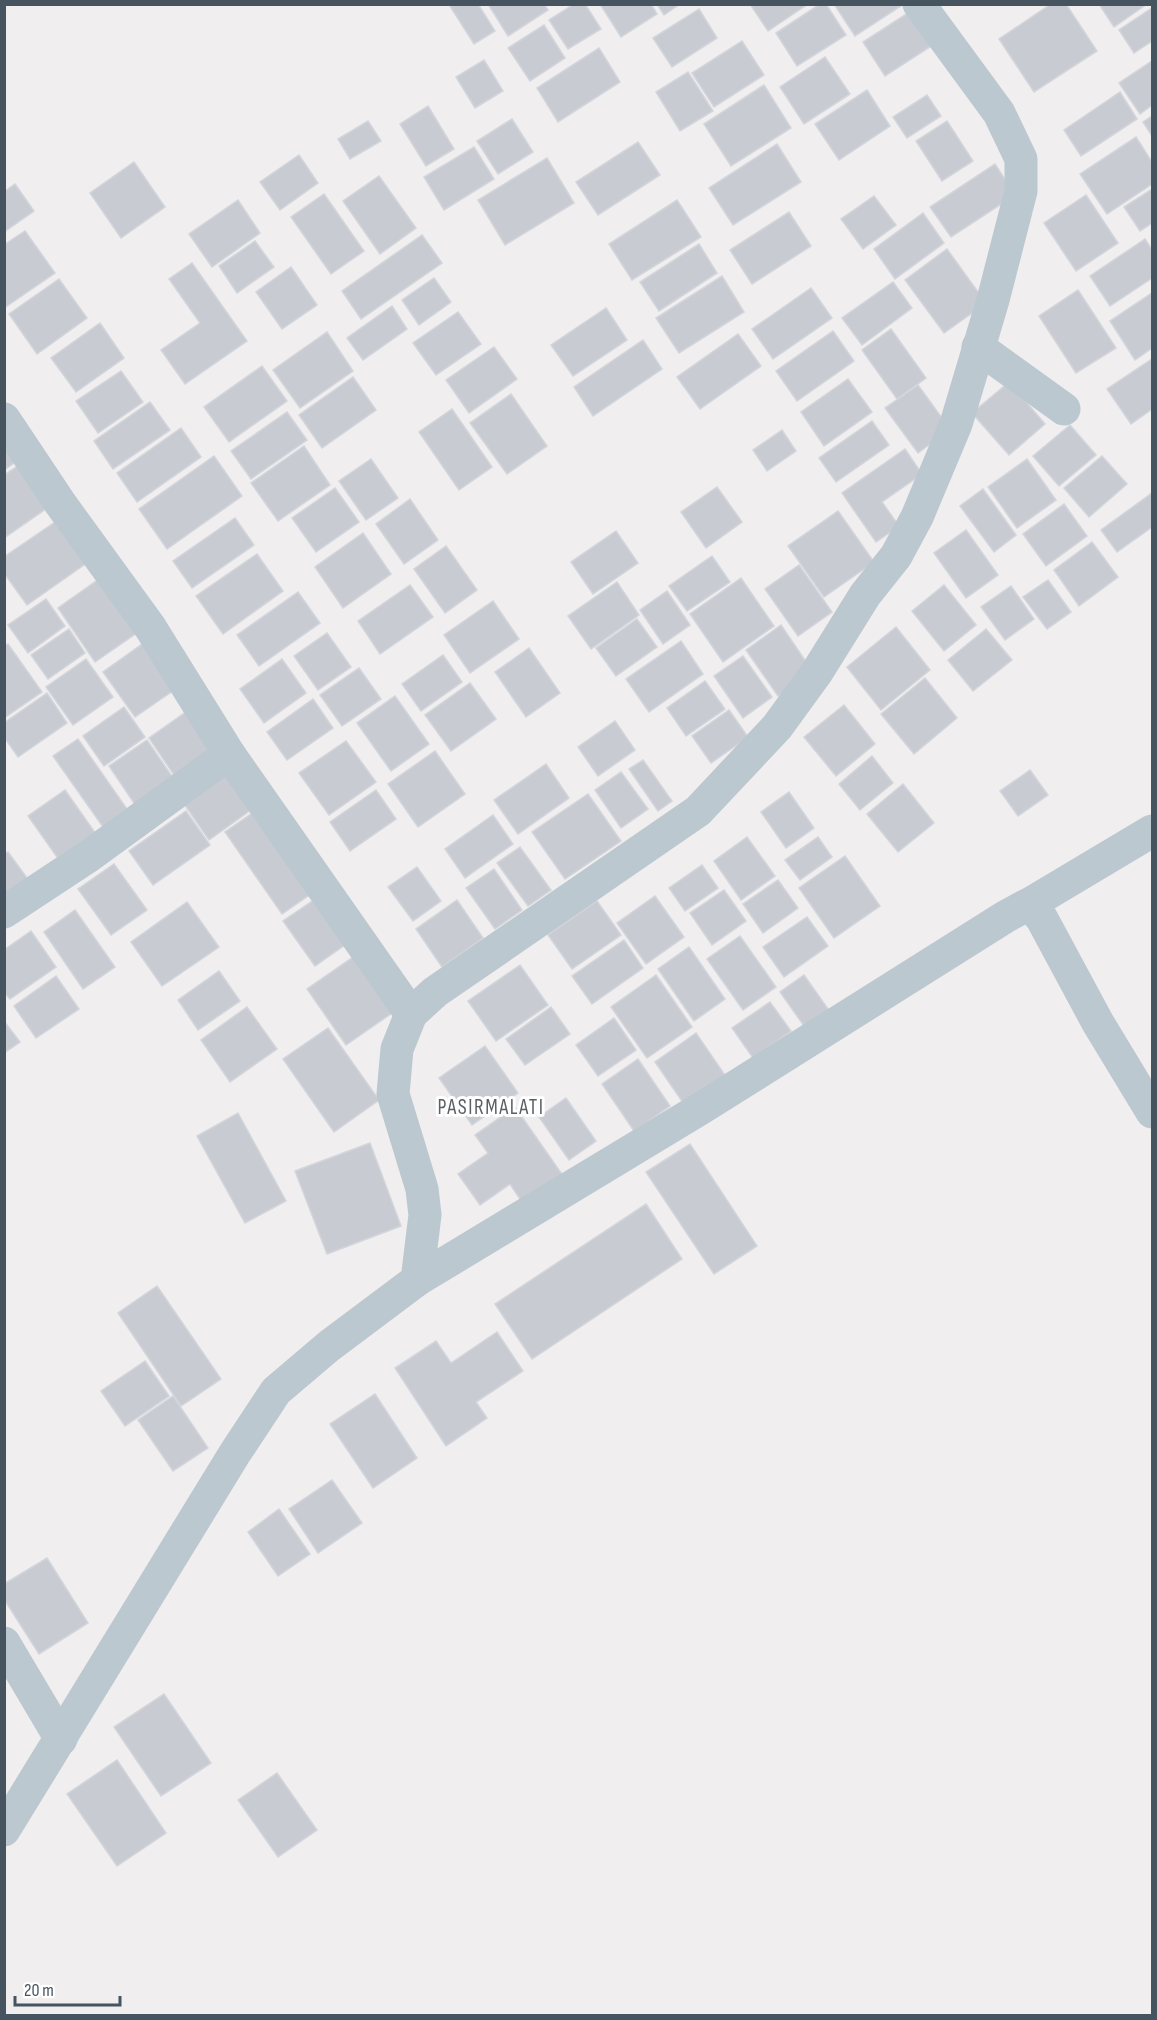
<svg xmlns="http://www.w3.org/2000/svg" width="1157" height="2020" viewBox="0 0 1157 2020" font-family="'Sofia Sans Condensed',sans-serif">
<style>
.building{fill:#c8ccd2;stroke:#d2d5db;stroke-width:1.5}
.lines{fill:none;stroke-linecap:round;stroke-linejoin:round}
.minor{stroke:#bbc8cf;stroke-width:33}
.labels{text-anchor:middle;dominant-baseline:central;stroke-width:6;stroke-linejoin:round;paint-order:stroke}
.quarter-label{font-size:21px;letter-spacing:1.5px;fill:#5a6064;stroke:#fff}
</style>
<rect width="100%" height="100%" fill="#f1eeef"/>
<g class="building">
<polygon points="452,4 478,4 495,31 474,44 450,6"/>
<polygon points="488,4 544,4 548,10 508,36"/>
<polygon points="574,4 585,4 601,29 568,49 549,20"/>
<polygon points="600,4 651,4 657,14 621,37"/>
<polygon points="657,4 680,4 664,15"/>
<polygon points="750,4 808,4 768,31"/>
<polygon points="820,4 826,4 846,35 797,66 776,33"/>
<polygon points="834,4 904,4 855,36"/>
<polygon points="1051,4 1066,4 1097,51 1034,92 999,39"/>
<polygon points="1099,4 1147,4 1114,27"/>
<polygon points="917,7 939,41 885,76 863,42"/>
<polygon points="1152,8 1152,41 1134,53 1119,30"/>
<polygon points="699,9 717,38 672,67 653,38"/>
<polygon points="544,25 565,58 530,81 508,48"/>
<polygon points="742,41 764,75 714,107 692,73"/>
<polygon points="599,48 620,82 558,122 537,88"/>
<polygon points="825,57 850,94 804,124 780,87"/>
<polygon points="484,60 503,91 475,108 456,77"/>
<polygon points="1152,61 1152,105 1140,114 1119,83"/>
<polygon points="688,72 713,111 680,131 656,92"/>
<polygon points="764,85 791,128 731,166 704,124"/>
<polygon points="867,90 890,126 839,160 815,124"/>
<polygon points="1120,92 1137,119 1081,156 1064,130"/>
<polygon points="927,95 941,116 907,138 893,117"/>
<polygon points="428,106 454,149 426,166 400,124"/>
<polygon points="1152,116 1152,136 1143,122"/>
<polygon points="512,119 533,152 498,174 477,141"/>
<polygon points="368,121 381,141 350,159 338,139"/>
<polygon points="947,121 973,161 942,181 916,141"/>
<polygon points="1136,137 1152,162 1152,184 1107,214 1080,174"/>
<polygon points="638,142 660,175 598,215 576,182"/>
<polygon points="777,144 801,182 733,225 709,188"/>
<polygon points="474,147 494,179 444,210 424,177"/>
<polygon points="299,155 318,183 280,210 260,182"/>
<polygon points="547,158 574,203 505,245 478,200"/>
<polygon points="134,162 165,207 121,238 90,193"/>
<polygon points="995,164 1015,195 951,237 930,207"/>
<polygon points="379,176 416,228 380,254 343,201"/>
<polygon points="15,184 34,211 4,232 4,192"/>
<polygon points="1152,189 1152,223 1140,231 1124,207"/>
<polygon points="324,194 364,251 331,274 291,217"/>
<polygon points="1086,195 1118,243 1076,271 1044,223"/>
<polygon points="874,196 896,225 863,249 841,219"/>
<polygon points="238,200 260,233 212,267 189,234"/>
<polygon points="677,200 701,237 632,280 609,244"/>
<polygon points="789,212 811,246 752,284 730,250"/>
<polygon points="923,213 944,243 895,279 874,249"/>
<polygon points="25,231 55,273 4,308 4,245"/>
<polygon points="422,235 442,263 361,319 342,291"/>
<polygon points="1145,239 1152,250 1152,278 1110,306 1090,276"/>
<polygon points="255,241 274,267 237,293 219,266"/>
<polygon points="699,244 717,273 659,311 640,282"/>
<polygon points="947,249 986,303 944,333 905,280"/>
<polygon points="192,263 247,341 185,384 161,350 200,323 169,279"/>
<polygon points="291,267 317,305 282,329 256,292"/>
<polygon points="722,276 744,312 679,353 656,318"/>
<polygon points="434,278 451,302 419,325 402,300"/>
<polygon points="59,279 87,318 37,354 9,314"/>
<polygon points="893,282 912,308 862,345 842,318"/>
<polygon points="811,288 832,318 773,359 752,329"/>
<polygon points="1078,290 1116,348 1076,373 1039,316"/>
<polygon points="1152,293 1152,348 1135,360 1110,321"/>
<polygon points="392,306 407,329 363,360 347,338"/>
<polygon points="606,308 627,340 573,376 551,345"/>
<polygon points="458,312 481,344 436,375 413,343"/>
<polygon points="100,323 124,358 76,392 51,358"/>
<polygon points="891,329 926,378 897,399 862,350"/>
<polygon points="833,331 854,361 797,401 776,371"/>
<polygon points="327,332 353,371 300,408 273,370"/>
<polygon points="738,334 761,366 700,409 677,377"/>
<polygon points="643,340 662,369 593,416 574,387"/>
<polygon points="494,347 517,379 469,413 446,380"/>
<polygon points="1152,359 1152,409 1131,424 1107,389"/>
<polygon points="262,366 287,401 229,442 204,407"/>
<polygon points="121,371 143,402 98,433 76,401"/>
<polygon points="353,377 376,410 322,448 299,415"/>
<polygon points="848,379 872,412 824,446 801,412"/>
<polygon points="1009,382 1045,424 1009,455 972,413"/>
<polygon points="918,385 950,429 918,453 885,408"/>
<polygon points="511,394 547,446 507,474 470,423"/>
<polygon points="150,402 170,430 113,469 94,441"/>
<polygon points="452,409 492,467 459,490 419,432"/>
<polygon points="287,412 307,440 251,479 231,451"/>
<polygon points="872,421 889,445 836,482 819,458"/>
<polygon points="1070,425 1096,455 1059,486 1033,456"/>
<polygon points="181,428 201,457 137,502 117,473"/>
<polygon points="4,429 24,456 4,470"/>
<polygon points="782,430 796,451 767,471 753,450"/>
<polygon points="304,446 330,485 278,521 251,483"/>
<polygon points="905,449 922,474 882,502 899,526 876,542 842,493"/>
<polygon points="214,456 242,496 167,549 139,509"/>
<polygon points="1102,456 1127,484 1089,517 1064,488"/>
<polygon points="371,459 398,498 366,520 339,481"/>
<polygon points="1027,459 1056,500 1017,528 988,487"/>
<polygon points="27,460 56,502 4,538 4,475"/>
<polygon points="717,487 742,522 706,548 681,512"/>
<polygon points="335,488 359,522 316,552 292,518"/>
<polygon points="983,489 1016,535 994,552 960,506"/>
<polygon points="1152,493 1152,527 1117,552 1101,530"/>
<polygon points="410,499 438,540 404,564 376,524"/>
<polygon points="1064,504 1087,536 1046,566 1023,534"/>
<polygon points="838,511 874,562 824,597 788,546"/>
<polygon points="61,518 91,560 27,605 4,573 4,557"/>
<polygon points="235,518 254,545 192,588 173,561"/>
<polygon points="966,530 998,575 966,598 934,553"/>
<polygon points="616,531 638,563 593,594 571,562"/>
<polygon points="363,533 391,574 343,608 315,567"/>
<polygon points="1092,542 1118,577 1079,606 1054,570"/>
<polygon points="446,546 477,590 445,613 414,569"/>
<polygon points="257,554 283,591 223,634 196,596"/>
<polygon points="712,556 730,582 687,611 669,586"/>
<polygon points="799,565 832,612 798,636 765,589"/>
<polygon points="106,574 144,628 95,662 58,608"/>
<polygon points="741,578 774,626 723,662 690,614"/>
<polygon points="1048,580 1071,612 1047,629 1023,597"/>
<polygon points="617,582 639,615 591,649 568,616"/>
<polygon points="410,585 433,617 380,654 358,621"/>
<polygon points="944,585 976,625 944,651 912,611"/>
<polygon points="1011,586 1034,619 1005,640 981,607"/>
<polygon points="667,591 690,625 663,644 640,610"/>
<polygon points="298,592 320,623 259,666 237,635"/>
<polygon points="46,599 65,626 28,653 8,625"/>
<polygon points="493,601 519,639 470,673 444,635"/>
<polygon points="637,619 657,647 616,676 596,648"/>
<polygon points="781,625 813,672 778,696 746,650"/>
<polygon points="896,627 930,670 881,710 847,667"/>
<polygon points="69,629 85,653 48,679 31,655"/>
<polygon points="986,629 1012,660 973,691 948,660"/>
<polygon points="327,633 351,667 318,690 294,656"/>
<polygon points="681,641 703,674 649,712 626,679"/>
<polygon points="145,642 177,688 135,717 103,672"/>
<polygon points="8,644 42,692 4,718 4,646"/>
<polygon points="529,648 560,693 526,717 495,672"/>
<polygon points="443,655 462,682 421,711 402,684"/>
<polygon points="743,656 772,697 743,718 714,676"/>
<polygon points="86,659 113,697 73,725 46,687"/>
<polygon points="282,659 306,693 264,723 240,689"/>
<polygon points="359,668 381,699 342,726 320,695"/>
<polygon points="925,678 957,718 914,754 881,714"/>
<polygon points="705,681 725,709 686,736 667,708"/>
<polygon points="470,683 496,719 451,751 425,715"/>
<polygon points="47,693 67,723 18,757 4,737 4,723"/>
<polygon points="395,696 429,744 391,771 357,723"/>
<polygon points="313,699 333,728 287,760 267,732"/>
<polygon points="844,705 875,744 836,776 804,737"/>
<polygon points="124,707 145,737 104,766 83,736"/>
<polygon points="193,707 219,744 174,775 149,738"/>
<polygon points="729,710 748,737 711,763 692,736"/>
<polygon points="615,721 635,750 598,776 578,747"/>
<polygon points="78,739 127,809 103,827 53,756"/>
<polygon points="147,740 180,788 142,815 109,766"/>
<polygon points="346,741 376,782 329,815 299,773"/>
<polygon points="435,751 465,794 418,827 388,784"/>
<polygon points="872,756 893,783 860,810 839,784"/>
<polygon points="643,760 672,801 658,811 629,769"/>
<polygon points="546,764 569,798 518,834 494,800"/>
<polygon points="231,767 258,805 209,840 182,801"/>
<polygon points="1030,770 1048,795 1018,816 1000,791"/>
<polygon points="621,772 648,809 621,828 595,790"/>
<polygon points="903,784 934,823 898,852 867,814"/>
<polygon points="65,790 101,841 64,867 28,816"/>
<polygon points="376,790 396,819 350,851 330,822"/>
<polygon points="789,792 814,828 786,848 761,812"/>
<polygon points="588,794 621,841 565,879 532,832"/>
<polygon points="261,807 318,889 282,914 225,832"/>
<polygon points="186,811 210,845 153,885 129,851"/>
<polygon points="493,815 513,844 465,878 445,849"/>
<polygon points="747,837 775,876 741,900 714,861"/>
<polygon points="818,837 832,857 800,880 785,860"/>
<polygon points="520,847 551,890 528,906 497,863"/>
<polygon points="8,852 33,886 4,906 4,854"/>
<polygon points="845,856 880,906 834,938 799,888"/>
<polygon points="114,864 147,910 111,935 78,889"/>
<polygon points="702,865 718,888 685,911 669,888"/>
<polygon points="417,867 441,901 413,921 388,887"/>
<polygon points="494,869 522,910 495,929 466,888"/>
<polygon points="778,880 798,908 763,933 743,904"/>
<polygon points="724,890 746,921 712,945 690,913"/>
<polygon points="324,893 355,938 315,966 283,921"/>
<polygon points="655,896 684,937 646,964 617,923"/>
<polygon points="457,900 483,938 442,967 416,929"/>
<polygon points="597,901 621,935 572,969 548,935"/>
<polygon points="187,902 219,947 162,986 131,942"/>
<polygon points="75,910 115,967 83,989 44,932"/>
<polygon points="807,917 828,946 784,977 763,947"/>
<polygon points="31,931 56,967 10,999 4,992 4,950"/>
<polygon points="740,936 776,987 743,1010 707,959"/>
<polygon points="624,940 643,968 592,1004 572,976"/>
<polygon points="689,947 725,999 694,1021 658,969"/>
<polygon points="356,955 395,1011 346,1045 307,989"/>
<polygon points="520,965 548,1005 496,1041 468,1001"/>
<polygon points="219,971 240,1001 198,1030 178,1000"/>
<polygon points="656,975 692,1027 647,1058 611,1007"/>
<polygon points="804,975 833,1016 809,1033 780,992"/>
<polygon points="56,976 79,1009 36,1038 14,1006"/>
<polygon points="770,1002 791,1031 753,1058 732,1028"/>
<polygon points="247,1007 277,1049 230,1082 201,1040"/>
<polygon points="551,1007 570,1034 525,1065 506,1039"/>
<polygon points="614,1018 636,1050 598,1076 576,1045"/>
<polygon points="4,1021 20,1042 4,1053"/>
<polygon points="328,1028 379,1100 334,1132 283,1059"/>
<polygon points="696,1033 729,1081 688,1110 655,1062"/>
<polygon points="485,1046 518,1093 472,1125 439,1078"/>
<polygon points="638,1059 670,1106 634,1131 602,1084"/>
<polygon points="566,1098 596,1141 569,1160 539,1117"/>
<polygon points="515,1107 566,1180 526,1208 510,1184 480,1205 458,1174 488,1153 475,1135"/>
<polygon points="238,1113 286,1201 245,1223 197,1136"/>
<polygon points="370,1143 401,1226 327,1254 295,1171"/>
<polygon points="690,1144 757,1246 714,1274 646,1172"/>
<polygon points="646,1204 682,1259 532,1359 495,1304"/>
<polygon points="157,1286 221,1379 181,1406 118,1313"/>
<polygon points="497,1332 523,1371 476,1402 487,1418 446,1446 395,1368 436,1341 451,1363"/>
<polygon points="145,1361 169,1396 125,1426 101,1391"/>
<polygon points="375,1394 417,1458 373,1488 330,1424"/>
<polygon points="173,1396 208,1448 173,1471 138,1420"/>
<polygon points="332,1480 362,1523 318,1553 289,1509"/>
<polygon points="279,1509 310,1554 278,1576 248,1532"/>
<polygon points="47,1558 88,1623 39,1654 4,1599 4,1584"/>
<polygon points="164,1694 211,1763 161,1796 114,1727"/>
<polygon points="117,1760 166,1833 117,1866 67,1794"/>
<polygon points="277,1773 317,1830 278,1857 238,1800"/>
</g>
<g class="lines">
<g class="minor">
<polyline points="978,347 1064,409"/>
<polyline points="4,419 60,503 150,627 229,754 411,1014"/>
<polyline points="1028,905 1152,831"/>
<polyline points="4,912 89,856 229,754"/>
<polyline points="417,1280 700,1109 1005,917 1027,905 1032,907 1042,919 1098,1023 1152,1112"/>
<polyline points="4,1643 61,1739"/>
<polyline points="4,1830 235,1453 276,1391 329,1346 417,1280 425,1215 422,1189 393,1094 397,1049 411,1014 435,992 698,811 777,727 817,672 865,595 896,556 917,517 956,424 993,300 1021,191 1021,159 999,113 919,4"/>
</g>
</g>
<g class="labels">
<g class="quarter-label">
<text x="491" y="1107">PASIRMALATI</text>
</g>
</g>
<rect width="1157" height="2020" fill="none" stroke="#45545e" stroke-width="12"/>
<path d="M15 1996v9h105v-9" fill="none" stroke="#45545e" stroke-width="3"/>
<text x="24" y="1996" font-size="18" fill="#45545e" stroke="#ffffff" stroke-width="4.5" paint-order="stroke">20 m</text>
</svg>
